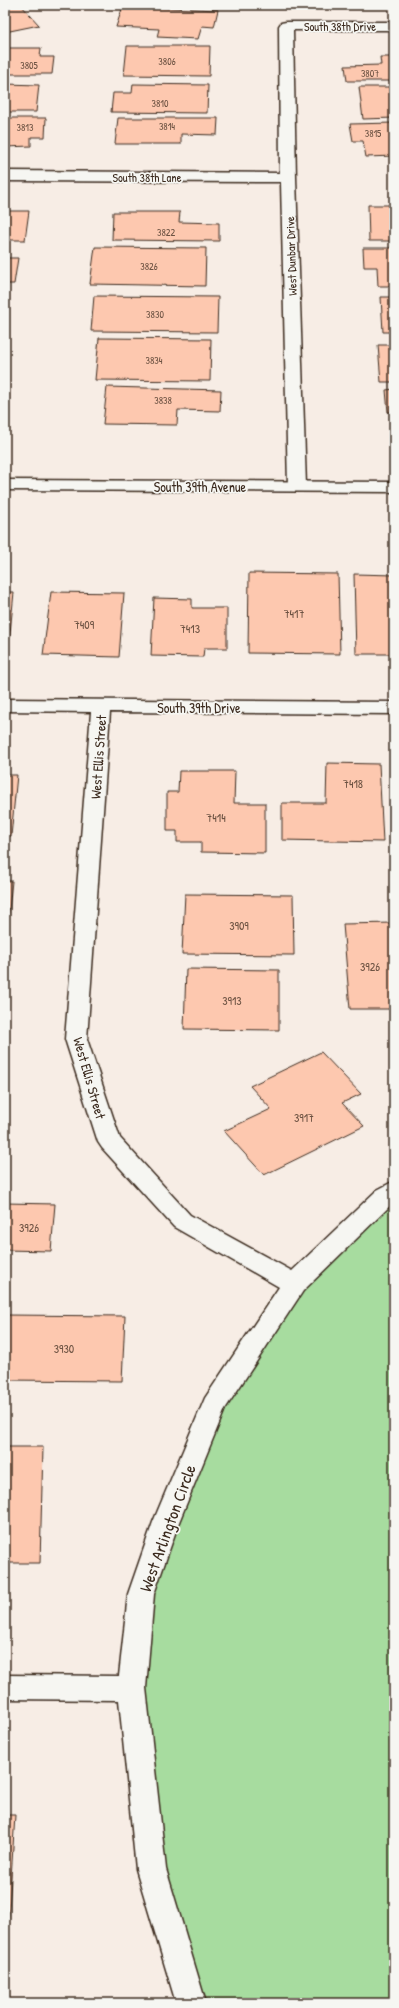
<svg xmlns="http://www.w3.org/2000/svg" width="399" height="2008" viewBox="0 0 399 2008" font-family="'Patrick Hand',sans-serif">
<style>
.green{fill:#a7dc9f;stroke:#71835e}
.building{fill:#fdc8af;stroke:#3b2a1e}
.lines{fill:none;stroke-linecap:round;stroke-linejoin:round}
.minor-casing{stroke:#3b2a1e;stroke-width:3}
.tertiary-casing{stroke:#3b2a1e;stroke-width:3}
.minor{fill:#f6f6f2;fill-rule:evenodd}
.tertiary{fill:#f6f6f2;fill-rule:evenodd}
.labels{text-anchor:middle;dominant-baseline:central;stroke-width:3.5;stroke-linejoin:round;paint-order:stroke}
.far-number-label{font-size:10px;fill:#6c5242}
.far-street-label{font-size:12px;fill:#3b2a1e;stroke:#f6f6f2}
.number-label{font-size:12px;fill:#6c5242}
.street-label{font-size:14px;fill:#3b2a1e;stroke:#f6f6f2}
.near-street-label{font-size:17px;fill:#3b2a1e;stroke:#f6f6f2}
</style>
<rect width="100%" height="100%" fill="#f7ede5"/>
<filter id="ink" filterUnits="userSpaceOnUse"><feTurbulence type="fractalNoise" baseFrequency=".025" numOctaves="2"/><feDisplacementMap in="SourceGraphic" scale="8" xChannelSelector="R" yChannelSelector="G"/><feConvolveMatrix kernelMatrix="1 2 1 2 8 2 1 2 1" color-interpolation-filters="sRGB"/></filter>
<g filter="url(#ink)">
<polygon class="green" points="394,1190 394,2003 191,2003 151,1869 141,1594 214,1405 294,1284"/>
<g class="building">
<polygon points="5,5 21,5 39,25 5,32"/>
<polygon points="123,6 218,10 214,27 202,26 198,39 157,37 159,29 116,27"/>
<polygon points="127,46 210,46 209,76 124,75"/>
<polygon points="5,48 41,48 40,57 54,57 52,74 5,74"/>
<polygon points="380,57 394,57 394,81 347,81 345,66 381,65"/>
<polygon points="5,84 39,85 36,112 5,112"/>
<polygon points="133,84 208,85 207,113 111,112 113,93 132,93"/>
<polygon points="359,87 394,87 394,118 363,119"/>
<polygon points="5,118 46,118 45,137 31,137 31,146 5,147"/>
<polygon points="118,118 218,118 217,135 181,134 181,144 115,144"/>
<polygon points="394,123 394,156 366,157 363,141 353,141 350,124"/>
<polygon points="368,205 394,205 394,241 369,241"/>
<polygon points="5,211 29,211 25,240 5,240"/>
<polygon points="113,212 180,212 179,222 219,223 219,241 112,240"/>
<polygon points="95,247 206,248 205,286 90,284"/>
<polygon points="363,248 394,248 394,286 378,286 377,267 364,267"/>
<polygon points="5,258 18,258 14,284 5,284"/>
<polygon points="94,296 218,297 217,332 91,331"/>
<polygon points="381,297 394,297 394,332 383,332"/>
<polygon points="99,338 211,339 210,381 95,380"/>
<polygon points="378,345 394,345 394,382 381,382"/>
<polygon points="107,387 221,390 220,411 178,410 177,425 103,424"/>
<polygon points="394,389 394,412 388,412 386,390"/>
<polygon points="249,573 338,574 340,654 248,653"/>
<polygon points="354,574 394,575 394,654 356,654"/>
<polygon points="5,592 14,592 8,654 5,654"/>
<polygon points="51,592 124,593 119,657 43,655"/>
<polygon points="154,598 192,599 192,608 227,608 227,648 204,648 203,657 151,656"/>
<polygon points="327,763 379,764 383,842 282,840 282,803 326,803"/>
<polygon points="179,771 235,771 234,803 265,803 265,853 201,852 201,842 177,842 177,831 167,831 167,792 178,792"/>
<polygon points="5,775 17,775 11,836 5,836"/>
<polygon points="5,881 12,881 7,929 5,929"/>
<polygon points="185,894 293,895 294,955 182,954"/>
<polygon points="394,923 394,1009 350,1009 343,924"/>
<polygon points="186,969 279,970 279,1030 184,1029"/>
<polygon points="321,1052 361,1094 342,1103 364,1126 264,1175 224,1131 271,1109 250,1086"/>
<polygon points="5,1203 55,1204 51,1251 5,1250"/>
<polygon points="5,1315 125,1316 122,1381 5,1380"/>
<polygon points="5,1447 43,1447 40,1563 5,1563"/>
<polygon points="5,1815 15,1815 5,1973"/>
</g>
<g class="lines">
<defs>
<g id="minor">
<polygon points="286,22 394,22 394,30 293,30 296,178 306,486 303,490 297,491 291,490 288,486 281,182 5,181 5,171 280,173 279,26 281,23"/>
<polygon points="5,699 394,702 394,714 110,712 87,1039 120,1138 190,1215 292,1271 377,1190 394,1181 394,1202 303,1291 225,1409 179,1522 154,1594 146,1688 166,1869 206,2003 176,2003 136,1869 119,1700 5,1699 5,1675 119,1676 128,1594 153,1522 205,1398 279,1287 174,1227 102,1148 98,1142 65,1039 91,712 5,711"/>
</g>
<polygon id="tertiary" points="5,480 394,482 394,492 5,490"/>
</defs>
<use href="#minor" class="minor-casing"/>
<use href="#tertiary" class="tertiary-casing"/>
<use href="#minor" class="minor"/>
<use href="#tertiary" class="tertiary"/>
</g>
</g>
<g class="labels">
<g class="far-number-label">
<text x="167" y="61">3806</text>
<text x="29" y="65">3805</text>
<text x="370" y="73">3807</text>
<text x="160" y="103">3810</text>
<text x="167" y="126">3814</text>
<text x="25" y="127">3813</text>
<text x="373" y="133">3815</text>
<text x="166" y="232">3822</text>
<text x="149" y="266">3826</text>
<text x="155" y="314">3830</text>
<text x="154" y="360">3834</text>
<text x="163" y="400">3838</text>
</g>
<g class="far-street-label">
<text x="340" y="26">South 38th Drive</text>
<text x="147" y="177">South 38th Lane</text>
<text transform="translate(291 256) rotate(-92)">West Dunbar Drive</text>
</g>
<g class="number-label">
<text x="294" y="613">7417</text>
<text x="84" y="624">7409</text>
<text x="190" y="628">7413</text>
<text x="353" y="783">7418</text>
<text x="216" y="817">7414</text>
<text x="239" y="925">3909</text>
<text x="370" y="966">3926</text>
<text x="232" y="1000">3913</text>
<text x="304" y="1117">3917</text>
<text x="29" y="1227">3926</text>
<text x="64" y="1348">3930</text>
</g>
<g class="street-label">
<text x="200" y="486">South 39th Avenue</text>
<text x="199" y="707">South 39th Drive</text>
<text transform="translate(98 757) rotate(-86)">West Ellis Street</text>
<text transform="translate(90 1078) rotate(74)">West Ellis Street</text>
</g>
<g class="near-street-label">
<text transform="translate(167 1528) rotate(-70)">West Arlington Circle</text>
</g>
</g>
<rect width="399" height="2008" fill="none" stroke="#f6f6f2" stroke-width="20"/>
<rect x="10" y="10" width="379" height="1988" fill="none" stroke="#3b2a1e" stroke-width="1.5" filter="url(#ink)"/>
</svg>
